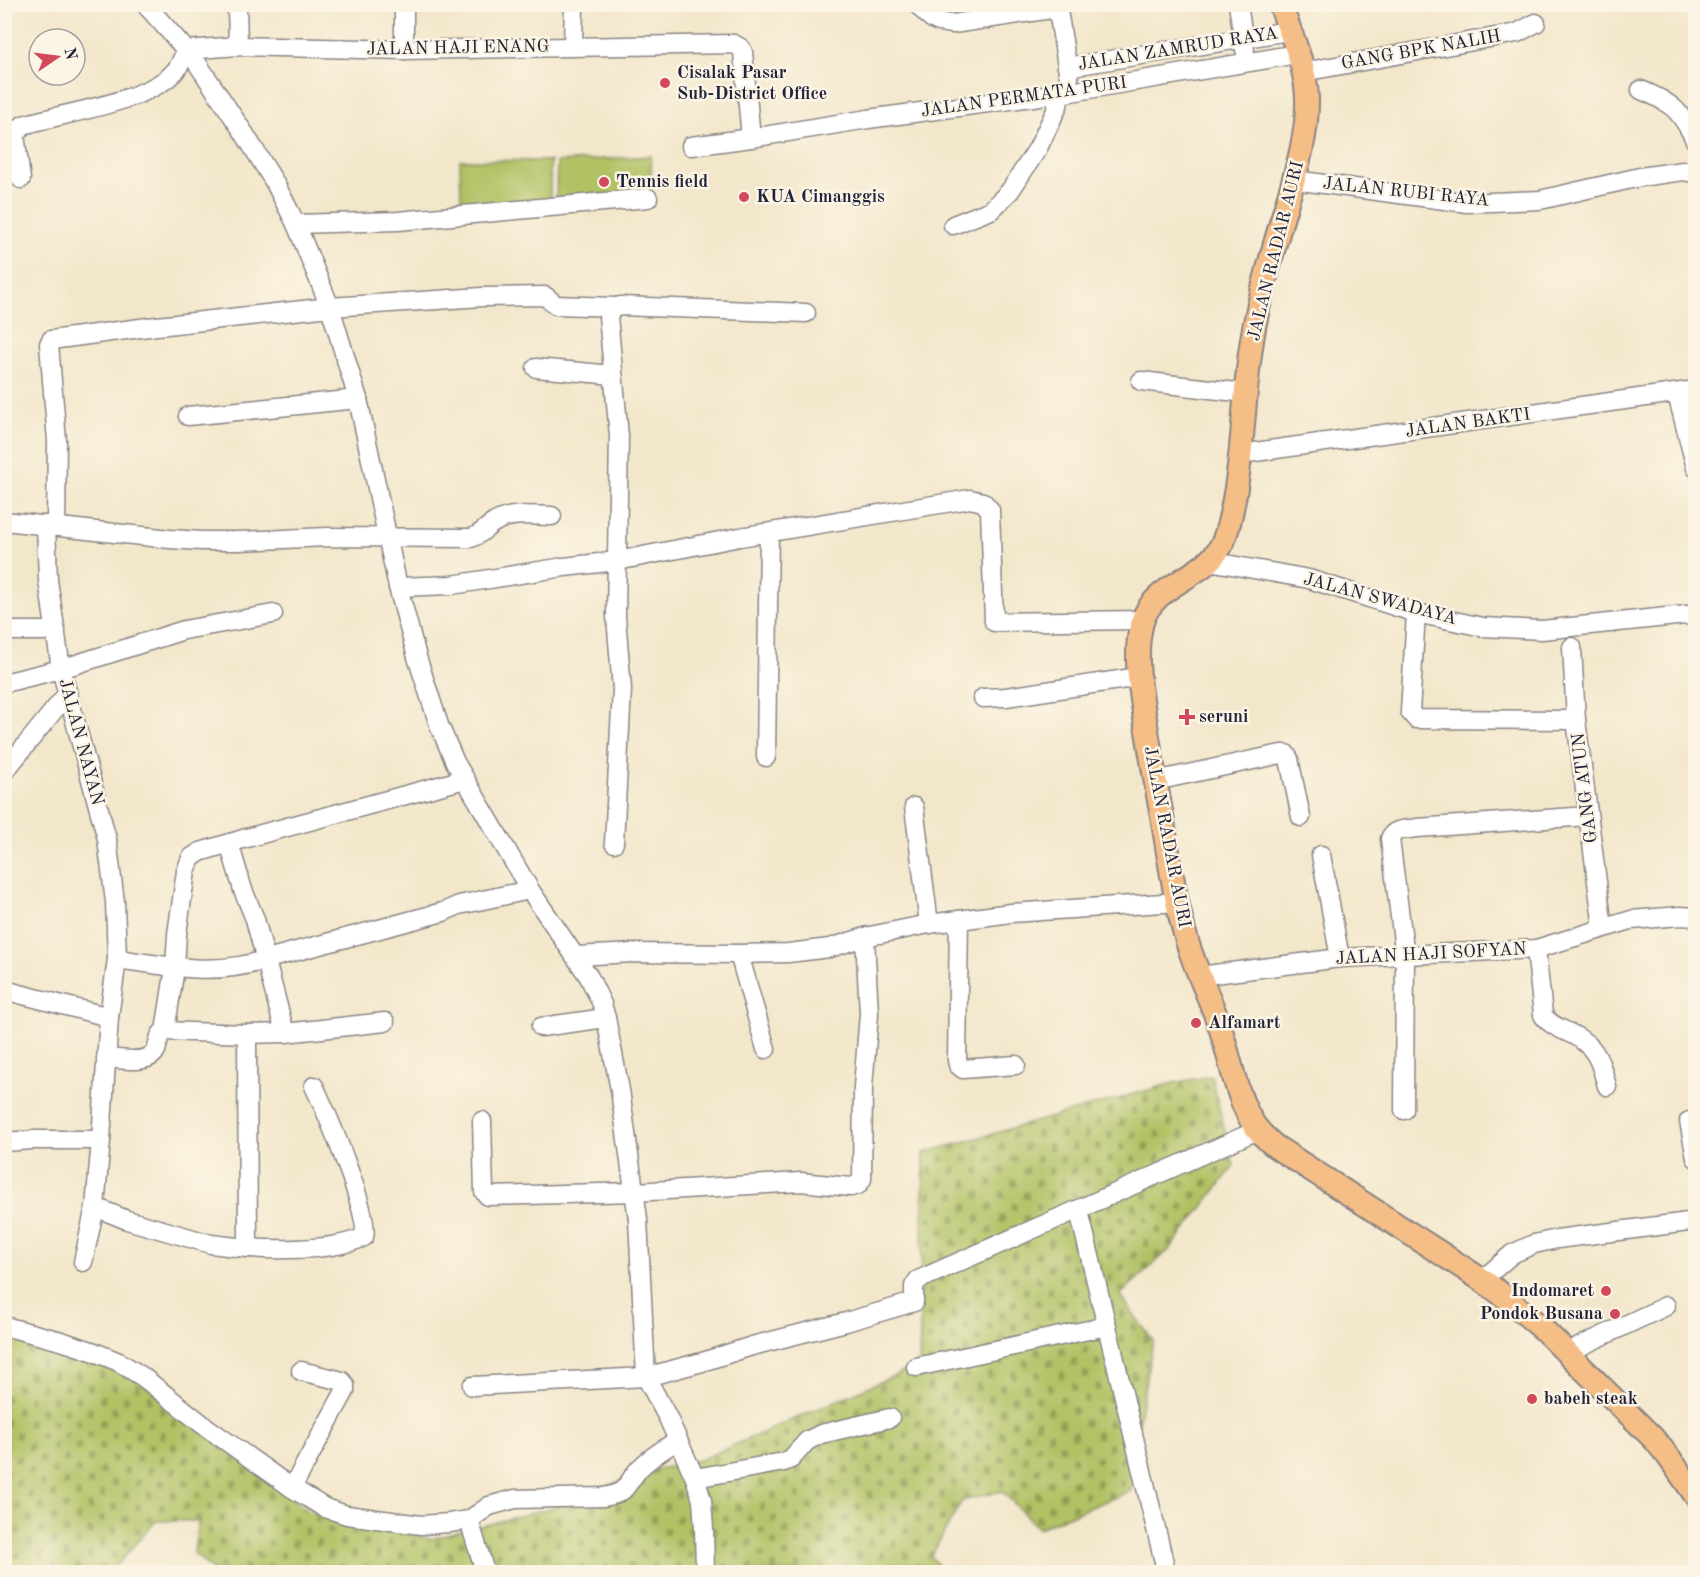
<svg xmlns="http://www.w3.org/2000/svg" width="1700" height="1577" viewBox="0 0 1700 1577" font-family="'Old Standard TT',serif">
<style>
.cemetery{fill:url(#cemetery-stones);stroke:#6a724f;stroke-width:1.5}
.pitch{fill:#b1c163;stroke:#6a724f;stroke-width:1.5}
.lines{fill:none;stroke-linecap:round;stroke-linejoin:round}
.stream{stroke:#63abda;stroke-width:5}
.minor-casing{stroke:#8a8483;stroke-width:21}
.major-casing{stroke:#8a8483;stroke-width:26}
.minor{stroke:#fff;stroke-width:18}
.major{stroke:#f6be87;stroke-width:22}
.poi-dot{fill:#d1495b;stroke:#fcf5e5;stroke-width:2}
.labels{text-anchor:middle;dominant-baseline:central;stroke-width:5;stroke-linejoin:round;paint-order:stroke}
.street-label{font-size:18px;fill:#22223b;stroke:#fcf5e5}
.poi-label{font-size:18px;font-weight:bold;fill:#22223b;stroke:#fcf5e5;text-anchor:start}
</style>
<defs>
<pattern id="cemetery-stones" width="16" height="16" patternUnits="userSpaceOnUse" patternTransform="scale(1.5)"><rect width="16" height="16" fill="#b1c163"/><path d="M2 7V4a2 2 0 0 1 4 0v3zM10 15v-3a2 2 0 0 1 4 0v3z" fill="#909c53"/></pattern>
</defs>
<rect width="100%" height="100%" fill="#fcf5e5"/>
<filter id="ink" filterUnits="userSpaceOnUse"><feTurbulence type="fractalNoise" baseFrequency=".0167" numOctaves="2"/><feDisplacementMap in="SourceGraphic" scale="12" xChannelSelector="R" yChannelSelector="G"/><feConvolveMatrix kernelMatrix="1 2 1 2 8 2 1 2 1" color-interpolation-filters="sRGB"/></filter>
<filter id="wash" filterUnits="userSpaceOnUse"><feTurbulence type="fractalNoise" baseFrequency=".008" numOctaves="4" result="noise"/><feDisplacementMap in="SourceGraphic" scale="24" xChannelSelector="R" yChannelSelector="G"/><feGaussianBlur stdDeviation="1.35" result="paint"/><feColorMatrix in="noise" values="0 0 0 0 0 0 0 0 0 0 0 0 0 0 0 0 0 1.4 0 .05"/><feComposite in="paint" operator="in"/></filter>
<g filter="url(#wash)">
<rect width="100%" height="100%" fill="#f3e7cb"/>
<polygon class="cemetery" points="1211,1076 1234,1166 1171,1248 1120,1295 1153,1341 1139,1418 1131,1491 1038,1528 1002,1491 962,1501 931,1556 943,1572 214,1572 194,1553 198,1521 156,1521 111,1572 5,1572 4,1331 119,1366 256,1469 308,1511 431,1539 569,1503 636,1474 699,1460 919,1365 924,1153 1173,1083"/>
<g class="pitch">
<polygon points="651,156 651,203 556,203 557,162"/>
<polygon points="460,160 550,161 550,203 461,204"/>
</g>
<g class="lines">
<polyline class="stream" points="4,366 6,374 4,381"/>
</g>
</g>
<g filter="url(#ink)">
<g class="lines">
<defs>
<g id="minor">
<polyline points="145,4 195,60 244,133 275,183 296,224 330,307 358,399 398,587 417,657 439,725 455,762 530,890 589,977 602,1004 606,1018 620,1090 638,1219 646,1377 668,1418 695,1478 702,1500 704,1529 705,1572"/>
<polyline points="237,4 238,46"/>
<polyline points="1057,4 1069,78"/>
<polyline points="1238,4 1245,50"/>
<path d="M 918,5 C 931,19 934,23 953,24 L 1058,8"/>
<polyline points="573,46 574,4"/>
<polyline points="404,50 404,4"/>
<polyline points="1067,67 1289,31"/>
<polyline points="1303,72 1517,33 1536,23"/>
<path d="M 1641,90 C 1673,103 1681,111 1696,142"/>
<polyline points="691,146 751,138 868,119 1071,92 1297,54"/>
<path d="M 21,179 L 15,135 L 23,125 C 63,113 149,102 175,71 C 180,66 183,57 186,50 L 238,46 L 404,50 L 734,44 L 741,48 L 743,52 L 751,138"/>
<polyline points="1294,180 1467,203 1540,200 1640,177 1683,171 1696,173"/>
<polyline points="296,224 398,221 648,198"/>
<polyline points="953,225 991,210 1010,191 1038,148 1058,106 1060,93"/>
<polyline points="536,368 613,375"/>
<polyline points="1141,381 1245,393"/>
<polyline points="1677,394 1696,468"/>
<polyline points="188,416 358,399"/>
<polyline points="1241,454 1696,390"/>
<path d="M 4,521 L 170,539 L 202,541 L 239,541 L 327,537 L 471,538 C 481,535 486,527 495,522 C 512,512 533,516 552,516"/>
<polyline points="46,525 48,580 61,669 107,839 115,902 117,959 109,1017 101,1140 95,1207 83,1262"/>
<polyline points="56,526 57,441 49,344 51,340 148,327 330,307 482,297 545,296 556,305 615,307"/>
<polyline points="1209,561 1309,579 1416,613 1483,627 1542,630 1686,615 1696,616"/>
<polyline points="398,587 452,585 564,567 617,561 740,537 970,499 983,502 990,510 994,622 1143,620"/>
<polyline points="1416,613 1410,712 1416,719 1576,720"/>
<polyline points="4,631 56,631"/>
<polyline points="1572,647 1576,720 1603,928"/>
<polyline points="4,683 61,669 184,630 273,614"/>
<polyline points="983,698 1006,697 1139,677"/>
<polyline points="766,757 769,533"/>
<polyline points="4,772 67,694"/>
<polyline points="1155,781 1281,754 1286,754 1289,759 1301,817"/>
<polyline points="914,807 929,924"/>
<polyline points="229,843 243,890 255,919 285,1033 247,1034"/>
<path d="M 614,843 L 622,689 L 616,617 L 619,436 L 608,316 C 611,309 614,307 621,306 L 806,313"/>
<polyline points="1321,855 1340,958"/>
<polyline points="959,920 957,1060 958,1065 963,1069 1016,1065"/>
<path d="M 1536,949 L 1543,1015 C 1552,1029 1571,1031 1583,1041 C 1599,1052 1602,1069 1607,1086"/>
<polyline points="739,954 766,1049"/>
<polyline points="576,956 633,953 739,954 788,953 830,948 865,937 929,924 1011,913 1178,902"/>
<path d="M 117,959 C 167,966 217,977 267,959 L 443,912 L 459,905 L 530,890"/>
<polyline points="1199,976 1340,958 1536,949 1631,920 1680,916 1696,917"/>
<polyline points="4,990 109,1017"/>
<polyline points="541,1027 606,1018"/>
<polyline points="165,1031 175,968 177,934 186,871 191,858 200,852 243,839 465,779"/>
<polyline points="285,1033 385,1022"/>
<path d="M 106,1058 C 122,1059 153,1066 157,1047 C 159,1040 159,1034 165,1031 L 247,1034 L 248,1248"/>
<path d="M 1404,1110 L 1405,956 L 1390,839 C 1393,828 1407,830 1417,828 L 1588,816"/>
<polyline points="482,1121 484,1192 488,1196 635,1192 800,1182 851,1187 858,1185 862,1179 863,1087 869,1014 865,937"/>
<polyline points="1689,1121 1696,1158"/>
<polyline points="4,1142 33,1140 101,1140"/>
<path d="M 95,1207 L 127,1220 L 211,1244 C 252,1250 327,1254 364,1237 C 372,1218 325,1109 314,1086"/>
<polyline points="1079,1211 1164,1562"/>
<polyline points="1482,1280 1512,1254 1534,1244 1557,1239 1696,1221"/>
<path d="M 4,1326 L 61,1341 L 92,1351 L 119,1362 L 143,1377 L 202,1424 L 292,1488 L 325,1508 L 347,1515 L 421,1525 L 449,1523 L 469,1520 L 489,1506 L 515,1499 L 603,1497 C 629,1493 624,1486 639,1469 C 650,1457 664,1449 678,1440"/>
<polyline points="1566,1353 1666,1306"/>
<polyline points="916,1367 1107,1326"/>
<polyline points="472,1386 646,1377 702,1362 752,1346 846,1322 914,1302 914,1286 918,1280 1258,1130"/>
<polyline points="695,1478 784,1462 791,1459 807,1441 821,1434 890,1418"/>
<polyline points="292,1488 345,1391 345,1385 342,1381 301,1371"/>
<polyline points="469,1520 485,1572"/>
</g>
<path id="major" d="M 1280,4 C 1291,35 1306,66 1307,98 C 1308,135 1296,172 1286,206 C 1275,243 1264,280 1256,318 C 1244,374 1245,432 1236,488 C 1233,506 1230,525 1223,542 C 1206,579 1154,582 1142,622 C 1133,656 1141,692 1146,725 C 1151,755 1156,786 1162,816 C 1169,858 1175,901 1187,941 C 1196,971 1210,998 1220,1027 C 1230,1057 1235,1092 1251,1120 C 1257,1131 1266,1139 1276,1147 L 1482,1280 L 1504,1296 L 1543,1329 L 1653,1438 L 1668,1456 L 1696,1496"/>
</defs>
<use href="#minor" class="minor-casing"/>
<use href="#major" class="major-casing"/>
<use href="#minor" class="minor"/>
<use href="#major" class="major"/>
</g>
</g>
<g class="poi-dot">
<circle cx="665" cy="83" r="6"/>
<circle cx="604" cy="182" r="6"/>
<circle cx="744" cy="197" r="6"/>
<path d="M1184 708h6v6h6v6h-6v6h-6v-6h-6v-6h6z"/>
<circle cx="1196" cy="1023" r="6"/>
<circle cx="1606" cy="1291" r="6"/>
<circle cx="1615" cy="1314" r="6"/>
<circle cx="1532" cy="1399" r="6"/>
</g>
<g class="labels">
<g class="street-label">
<text transform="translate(458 48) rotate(-1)">JALAN HAJI ENANG</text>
<text transform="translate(1178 49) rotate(-9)">JALAN ZAMRUD RAYA</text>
<text transform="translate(1421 50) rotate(-10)">GANG BPK NALIH</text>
<text transform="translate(1024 97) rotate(-8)">JALAN PERMATA PURI</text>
<text transform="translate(1406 192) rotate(6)">JALAN RUBI RAYA</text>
<text transform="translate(1276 251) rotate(-76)">JALAN RADAR AURI</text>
<text transform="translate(1468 423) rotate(-8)">JALAN BAKTI</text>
<text transform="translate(1380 599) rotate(15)">JALAN SWADAYA</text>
<text transform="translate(81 742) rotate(75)">JALAN NAYAN</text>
<text transform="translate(1585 788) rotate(-97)">GANG ATUN</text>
<text transform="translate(1167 837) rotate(79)">JALAN RADAR AURI</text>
<text transform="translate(1431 954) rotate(-3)">JALAN HAJI SOFYAN</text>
</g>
<g class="poi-label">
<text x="677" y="73">Cisalak Pasar<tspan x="677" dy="21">Sub-District Office</tspan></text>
<text x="616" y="182">Tennis field</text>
<text x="756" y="197">KUA Cimanggis</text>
<text x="1199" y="717">seruni</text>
<text x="1208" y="1023">Alfamart</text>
<text x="1594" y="1291" text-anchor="end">Indomaret</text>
<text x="1603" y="1314" text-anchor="end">Pondok Busana</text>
<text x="1544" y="1399">babeh steak</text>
</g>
</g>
<rect width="1700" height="1577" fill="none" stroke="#fcf5e5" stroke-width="24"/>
<g transform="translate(57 57) rotate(76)"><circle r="28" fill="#fcf5e5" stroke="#a5a1a1" stroke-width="1.5"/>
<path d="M0-4.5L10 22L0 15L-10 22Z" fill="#d1495b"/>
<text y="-9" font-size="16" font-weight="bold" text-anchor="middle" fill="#22223b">N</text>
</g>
</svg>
